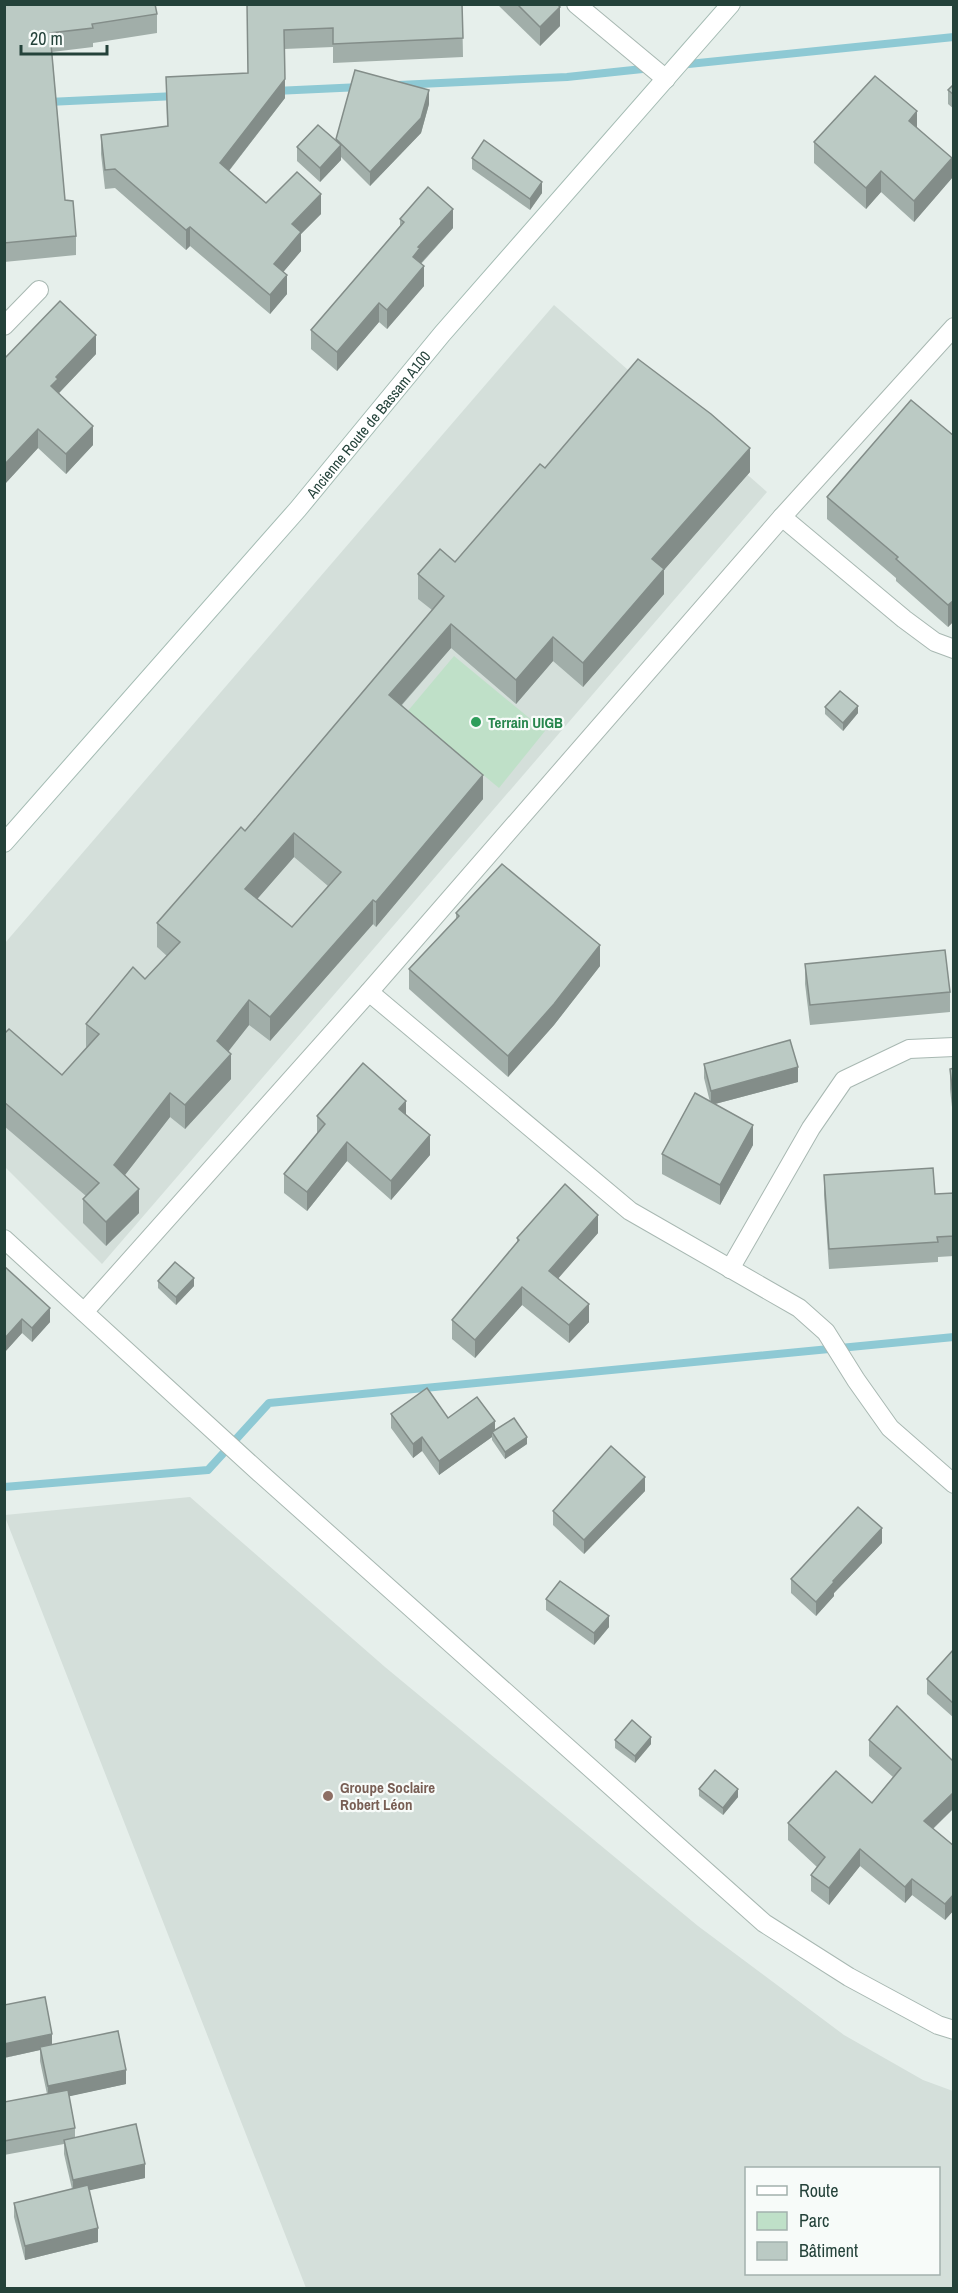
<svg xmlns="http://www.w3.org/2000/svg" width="958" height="2293" viewBox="0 0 958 2293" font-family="'Archivo Narrow',sans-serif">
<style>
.built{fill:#d4dfda;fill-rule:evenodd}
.green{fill:#bfe0c8}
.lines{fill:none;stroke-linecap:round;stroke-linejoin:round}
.stream{stroke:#8ec9d4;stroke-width:8}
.street-casing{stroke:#a8b8b2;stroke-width:20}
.secondary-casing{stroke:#a4bbb3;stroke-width:20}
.street{stroke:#fff;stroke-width:18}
.secondary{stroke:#fff;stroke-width:18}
.wall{fill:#a1aea9;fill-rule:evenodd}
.shaded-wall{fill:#838d89}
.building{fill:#bbcac4;stroke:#838d89;stroke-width:1.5;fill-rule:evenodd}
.leisure-dot{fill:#2e9e5b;stroke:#f7fbf9;stroke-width:2}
.education-dot{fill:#8d6e63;stroke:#f7fbf9;stroke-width:2}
.labels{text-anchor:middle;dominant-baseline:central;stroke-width:4.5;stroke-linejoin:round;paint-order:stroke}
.street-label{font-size:15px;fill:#24423a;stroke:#f7fbf9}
.leisure-label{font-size:15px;font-weight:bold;fill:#27864d;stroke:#f7fbf9;text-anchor:start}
.education-label{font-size:15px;font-weight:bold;fill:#785e54;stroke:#f7fbf9;text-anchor:start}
</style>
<rect width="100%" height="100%" fill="#e6efeb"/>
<g class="built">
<polygon points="554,305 767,492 102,1264 5,1167 5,943"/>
<path d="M 190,1497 L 385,1667 L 698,1926 L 844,2035 L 923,2080 L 953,2091 L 953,2288 L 306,2288 L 5,1517 L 5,1515 ZM 746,2168 L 938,2168 L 938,2274 L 746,2274 Z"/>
</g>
<polygon class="green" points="454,656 545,731 499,788 407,712"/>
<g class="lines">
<g class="stream">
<polyline points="679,65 954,37"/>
<polyline points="398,85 567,77 652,68"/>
<polyline points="275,91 361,87"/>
<polyline points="48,102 176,96"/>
<polyline points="4,1487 208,1470 269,1403 954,1337"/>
</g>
<defs>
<g id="street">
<polyline points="576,4 666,79"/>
<polyline points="4,326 39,290"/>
<polyline points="782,517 904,619 935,642 954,649"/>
<polyline points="369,992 630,1211 799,1308 826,1332 856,1380 890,1428 954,1484"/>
<polyline points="4,1239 260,1473 764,1923 849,1977 938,2025 954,2030"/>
<polyline points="730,1269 811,1128 844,1080 909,1049 954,1047"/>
<polyline points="84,1312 369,992 782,517 954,327"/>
</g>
<g id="secondary">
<path id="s1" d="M 4,843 L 298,509 L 442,334 L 731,4"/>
</g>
</defs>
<use href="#street" class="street-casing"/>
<use href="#secondary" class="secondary-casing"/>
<use href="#street" class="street"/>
<use href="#secondary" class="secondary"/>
</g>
<g class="wall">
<polygon points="4,4 157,14 157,33 93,43 93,47 52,52 65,200 76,236 76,255 4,262"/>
<polygon points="247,4 462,4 463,57 333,63 333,47 284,49 285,98 229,171 266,203 321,214 301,234 301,251 283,272 287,294 270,314 190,246 186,250 115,188 105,189 101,154 101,135 167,126 166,77 248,73"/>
<polygon points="497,4 557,4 560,26 540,46"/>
<polygon points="954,84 954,109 948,104 948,90"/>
<polygon points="429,104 421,133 370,186 341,157 341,160 320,182 297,161 297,147 336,141 336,139"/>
<polygon points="917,128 952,178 914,222 881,192 866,209 814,163 814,142"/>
<polygon points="472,158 542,193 530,210 472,169"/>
<polygon points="400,219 453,228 421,264 424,286 387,329 379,322 337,371 311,349 311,330 400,226"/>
<polygon points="96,354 59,393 93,445 66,474 38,448 4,485 4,359"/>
<polygon points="954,436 954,621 948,627 896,581 896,578 827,519 827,497"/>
<path d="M 545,468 L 750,472 L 664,570 L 664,594 L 583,687 L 553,661 L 516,704 L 451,648 L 402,705 L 483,799 L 376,927 L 373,924 L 270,1041 L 249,1025 L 228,1051 L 231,1079 L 185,1129 L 170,1117 L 125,1175 L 139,1213 L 106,1246 L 83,1223 L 83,1199 L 86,1196 L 4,1126 L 4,1034 L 62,1075 L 86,1048 L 86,1024 L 145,979 L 167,956 L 157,947 L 157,923 L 245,831 L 432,610 L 418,599 L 418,574 L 455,562 ZM 294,857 L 328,886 L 292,927 L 257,899 Z"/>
<polygon points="825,707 858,713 843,731 825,714"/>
<polygon points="456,913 600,966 554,1025 508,1077 409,989 409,969 456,919"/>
<polygon points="805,964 950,992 950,1012 810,1025 805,984"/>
<polygon points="704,1064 798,1082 715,1104 753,1145 720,1205 662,1174 662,1154 710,1102 704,1078"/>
<polygon points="954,1068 954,1125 950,1089 950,1069"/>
<polygon points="406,1115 430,1155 391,1200 347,1161 307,1211 284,1193 284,1174 317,1134 317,1116"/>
<polygon points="824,1175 935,1194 954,1193 954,1256 938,1257 938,1262 829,1269 824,1195"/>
<polygon points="598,1233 558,1278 589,1322 569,1343 522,1305 475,1358 452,1339 452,1320 517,1243 517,1238"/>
<polygon points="4,1266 50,1322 32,1342 22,1333 4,1353"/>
<polygon points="158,1281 194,1286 176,1305 158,1288"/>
<polygon points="391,1414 448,1418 495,1430 527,1444 505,1459 492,1440 492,1437 439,1475 422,1451 413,1458 391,1428"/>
<polygon points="645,1491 584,1554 553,1525 553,1511"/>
<polygon points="882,1543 834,1593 834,1596 816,1616 791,1593 791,1579"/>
<polygon points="546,1599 609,1627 594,1645 546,1610"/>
<polygon points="954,1649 954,1718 927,1694 927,1679"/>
<polygon points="615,1740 651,1744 635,1763 615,1748"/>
<polygon points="869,1740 954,1808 933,1829 954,1846 954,1910 945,1920 912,1895 905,1903 860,1866 829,1905 811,1891 811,1875 817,1867 788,1840 788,1823 872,1803 893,1777 869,1756"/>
<polygon points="699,1789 738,1797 723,1815 699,1796"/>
<polygon points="52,2045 126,2084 69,2096 75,2128 75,2137 145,2178 89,2190 98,2242 25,2260 14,2217 14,2203 72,2189 64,2154 64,2144 4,2155 4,2102 47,2094 40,2061 40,2050 4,2058"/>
</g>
<g class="shaded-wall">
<polygon points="560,7 560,26 540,46 540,27"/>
<polygon points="285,79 285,98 220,182 220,163"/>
<polygon points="429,90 429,104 421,133 370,186 370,172"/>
<polygon points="917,111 917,132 909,121"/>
<polygon points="341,145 341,160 320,182 320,168"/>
<polygon points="952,158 952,178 914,222 914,201"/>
<polygon points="881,171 881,192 866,209 866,188"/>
<polygon points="542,182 542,193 530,210 530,199"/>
<polygon points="321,194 321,214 301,234 301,251 274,283 274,264 292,224"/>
<polygon points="453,209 453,228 420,264 413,257 418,247"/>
<polygon points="190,227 190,246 186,250 186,230"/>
<polygon points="424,266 424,286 387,329 387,310"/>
<polygon points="287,275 287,294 270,314 270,295"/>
<polygon points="379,303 379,322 337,371 337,352"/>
<polygon points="96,335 96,354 58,394 51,386 56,377"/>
<polygon points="93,426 93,445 66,474 66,454"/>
<polygon points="38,429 38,448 4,485 4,465"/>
<polygon points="750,448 750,472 664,570 664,594 583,687 583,663 652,559"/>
<polygon points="954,600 954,621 948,627 948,605"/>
<polygon points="451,624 451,648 389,719 389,695"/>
<polygon points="553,637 553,661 516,704 516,680"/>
<polygon points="858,706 858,713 843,731 843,723"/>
<polygon points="483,775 483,799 376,927 376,902"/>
<polygon points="294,833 294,857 245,913 245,889"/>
<polygon points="373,900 373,924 270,1041 270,1017"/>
<polygon points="600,945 600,966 554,1025 508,1077 508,1056"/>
<polygon points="249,1000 249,1025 217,1066 217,1041"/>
<polygon points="231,1054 231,1079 185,1129 185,1105"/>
<polygon points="798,1067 798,1082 711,1105 711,1091"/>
<polygon points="170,1093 170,1117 114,1189 114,1165"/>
<polygon points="406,1101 406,1120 399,1109"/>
<polygon points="753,1125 753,1145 720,1205 720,1185"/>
<polygon points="430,1135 430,1155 391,1200 391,1181"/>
<polygon points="347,1142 347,1161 307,1211 307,1192"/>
<polygon points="139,1189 139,1213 106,1246 106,1222"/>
<polygon points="598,1215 598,1233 549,1289 549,1271"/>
<polygon points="194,1278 194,1286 176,1305 176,1297"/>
<polygon points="522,1287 522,1305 475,1358 475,1340"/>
<polygon points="589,1304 589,1322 569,1343 569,1325"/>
<polygon points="50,1308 50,1322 32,1342 32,1328"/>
<polygon points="22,1319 22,1333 4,1353 4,1339"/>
<polygon points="495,1421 495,1435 492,1432 492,1437 439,1475 439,1461"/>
<polygon points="422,1437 422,1451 413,1458 413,1444"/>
<polygon points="527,1437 527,1444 505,1459 505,1452"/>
<polygon points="645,1477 645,1491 584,1554 584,1540"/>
<polygon points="882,1528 882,1543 834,1593 834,1596 816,1616 816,1602 833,1581"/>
<polygon points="609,1616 609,1627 594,1645 594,1633"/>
<polygon points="651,1737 651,1744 635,1763 635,1756"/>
<polygon points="738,1789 738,1797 723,1815 723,1808"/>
<polygon points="954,1792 954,1808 924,1837 924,1821"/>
<polygon points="860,1849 860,1866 829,1905 829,1888"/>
<polygon points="912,1879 912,1895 905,1903 905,1887"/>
<polygon points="954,1894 954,1910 945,1920 945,1904"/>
<polygon points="52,2034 52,2048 40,2047 40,2050 4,2058 4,2044"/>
<polygon points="126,2070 126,2084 48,2101 48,2086"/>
<polygon points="145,2164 145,2178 73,2194 73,2180"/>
<polygon points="98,2228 98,2242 25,2260 25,2246"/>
</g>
<g class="building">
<polygon points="4,4 155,4 157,14 92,24 93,28 50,33 65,200 73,201 76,236 4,243"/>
<polygon points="247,4 462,4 463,38 333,44 333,28 284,30 285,79 220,163 266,203 297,172 321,194 292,224 301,232 274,264 287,275 270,295 190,227 186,230 115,169 105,170 101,135 168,126 166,77 248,73"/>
<polygon points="517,4 557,4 560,7 540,27"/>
<polygon points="355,70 429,90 421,118 370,172 336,139"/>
<polygon points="875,76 917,111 909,121 952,158 914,201 881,171 866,188 814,142"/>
<polygon points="954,84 954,95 948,90"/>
<polygon points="318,125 341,145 320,168 297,147"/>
<polygon points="484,140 542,182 530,199 472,158"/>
<polygon points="428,187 453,209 418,247 420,248 413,257 424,266 387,310 379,303 337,352 311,330 404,222 400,219"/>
<polygon points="60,301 96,335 56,377 58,379 51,386 93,426 66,454 38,429 4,465 4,359"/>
<path d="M 638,359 L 711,414 L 750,448 L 652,559 L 664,569 L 583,663 L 553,637 L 516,680 L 451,624 L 389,695 L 483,775 L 376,902 L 373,900 L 270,1017 L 249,1000 L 217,1041 L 231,1054 L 185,1105 L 170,1093 L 114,1165 L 139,1189 L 106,1222 L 83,1199 L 99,1183 L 4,1102 L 4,1034 L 9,1029 L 62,1075 L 99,1034 L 86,1024 L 133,967 L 145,979 L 180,942 L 157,923 L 241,827 L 245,831 L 444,596 L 418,574 L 440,549 L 455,562 L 540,464 L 545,468 ZM 294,833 L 341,872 L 292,927 L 245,889 Z"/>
<polygon points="911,400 954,436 954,600 948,605 896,559 898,557 827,497"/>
<polygon points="840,691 858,706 843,723 825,707"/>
<polygon points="502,864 600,945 554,1004 508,1056 409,969 459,916 456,913"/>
<polygon points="945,950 950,992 810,1005 805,964"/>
<polygon points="790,1040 798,1067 711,1091 704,1064"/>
<polygon points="363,1063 406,1101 399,1109 430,1135 391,1181 347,1142 307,1192 284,1174 325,1124 317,1116"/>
<polygon points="954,1068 954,1104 950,1069"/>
<polygon points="695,1093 753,1125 720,1185 662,1154"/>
<polygon points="933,1168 935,1194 954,1193 954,1236 937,1237 938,1242 829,1249 824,1175"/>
<polygon points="565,1184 598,1215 549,1271 589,1304 569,1325 522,1287 475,1340 452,1320 519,1240 517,1238"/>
<polygon points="175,1262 194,1278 176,1297 158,1281"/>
<polygon points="4,1266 50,1308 32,1328 22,1319 4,1339"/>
<polygon points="427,1388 448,1418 477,1397 495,1421 439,1461 422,1437 413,1444 391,1414"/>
<polygon points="514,1418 527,1437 505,1452 492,1432"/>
<polygon points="611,1446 645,1477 584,1540 553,1511"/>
<polygon points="858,1507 882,1528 833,1581 834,1582 816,1602 791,1579"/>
<polygon points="560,1581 609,1616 594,1633 546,1599"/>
<polygon points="954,1649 954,1704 927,1679"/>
<polygon points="897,1706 954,1762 954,1792 924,1821 954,1846 954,1894 945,1904 912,1879 905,1887 860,1849 829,1888 811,1875 825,1857 788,1823 836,1771 872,1803 901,1768 869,1740"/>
<polygon points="632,1720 651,1737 635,1756 615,1740"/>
<polygon points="715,1770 738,1789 723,1808 699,1789"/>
<polygon points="45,1997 52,2034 4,2044 4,2005"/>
<polygon points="118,2031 126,2070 48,2086 40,2047"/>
<polygon points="68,2090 75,2128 4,2141 4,2102"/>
<polygon points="136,2124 145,2164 73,2180 64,2140"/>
<polygon points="88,2185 98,2228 25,2246 14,2203"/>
</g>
<circle class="leisure-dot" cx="476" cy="722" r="6"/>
<circle class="education-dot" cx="328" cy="1796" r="6"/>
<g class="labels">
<g class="street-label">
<text stroke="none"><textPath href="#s1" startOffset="555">Ancienne Route de Bassam A100</textPath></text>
</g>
<g class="leisure-label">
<text x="488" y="722">Terrain UIGB</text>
</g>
<g class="education-label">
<text x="340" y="1787">Groupe Soclaire<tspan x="340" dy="17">Robert Léon</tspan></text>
</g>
</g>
<rect width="958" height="2293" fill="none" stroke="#24423a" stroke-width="12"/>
<rect x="745" y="2167" width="195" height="108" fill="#f7fbf9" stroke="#a3b1ad" stroke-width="1.5"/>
<rect x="757" y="2186" width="30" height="9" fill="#ffffff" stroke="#a3b1ad" stroke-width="1.5"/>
<text x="799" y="2197" font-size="18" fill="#24423a">Route</text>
<rect x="757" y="2212" width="30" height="18" fill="#bfe0c8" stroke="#a3b1ad" stroke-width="1.5"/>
<text x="799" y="2227" font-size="18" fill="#24423a">Parc</text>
<rect x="757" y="2242" width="30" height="18" fill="#bbcac4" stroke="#a3b1ad" stroke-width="1.5"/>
<text x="799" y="2257" font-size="18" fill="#24423a">Bâtiment</text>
<path d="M21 45v9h86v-9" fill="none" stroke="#24423a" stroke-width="3"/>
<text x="30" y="45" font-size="18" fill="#24423a" stroke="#f7fbf9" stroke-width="4.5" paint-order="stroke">20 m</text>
</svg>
